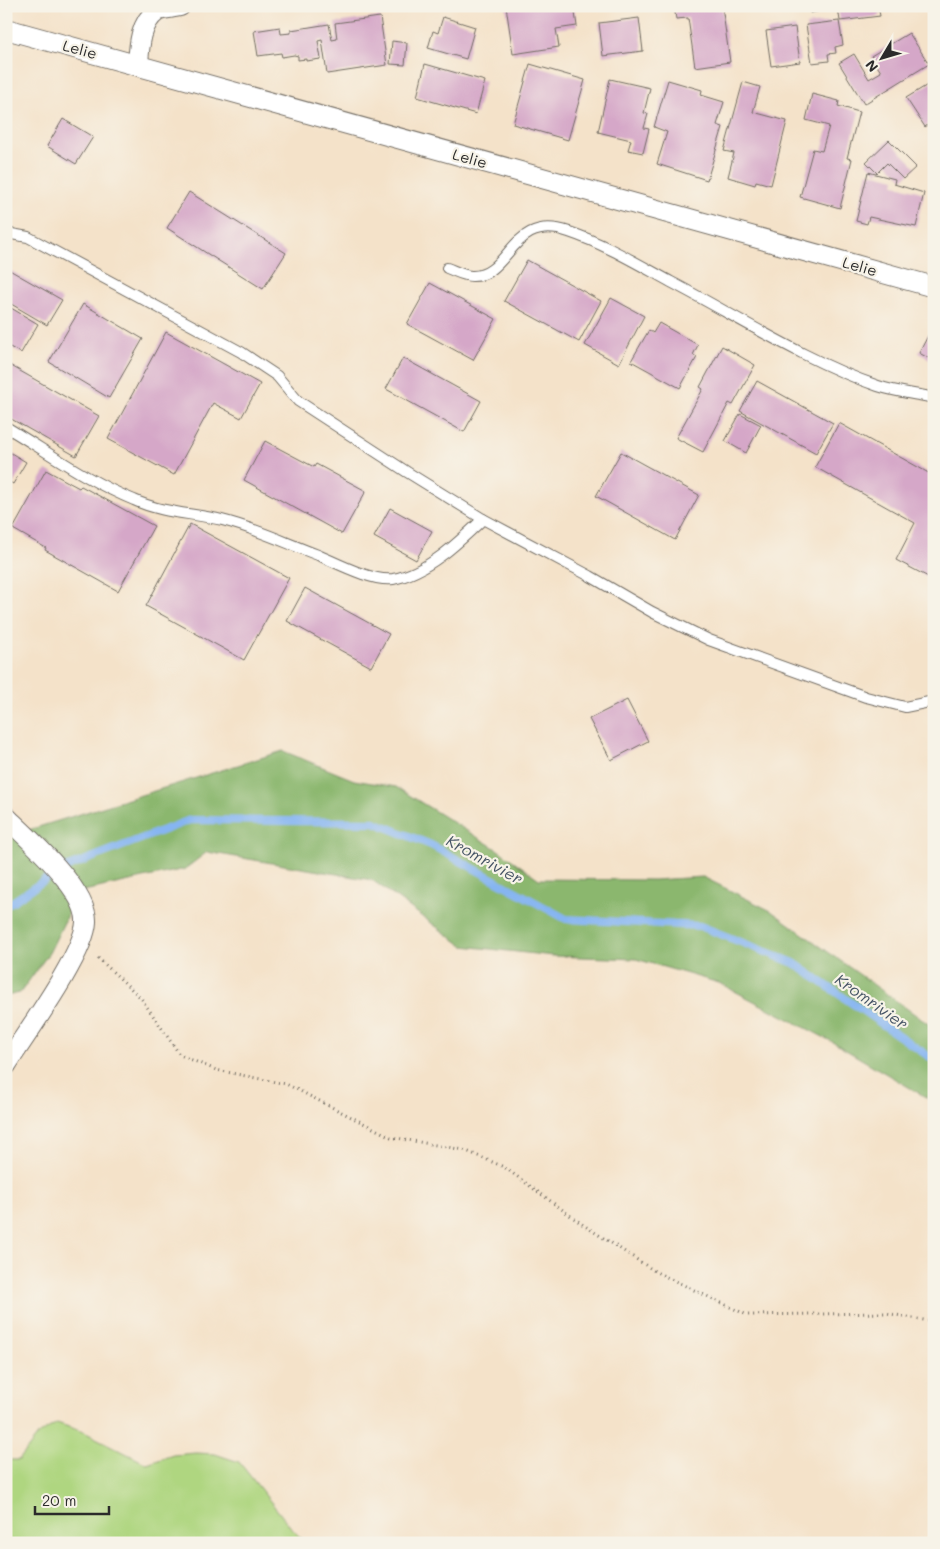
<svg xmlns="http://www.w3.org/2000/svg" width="940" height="1549" viewBox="0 0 940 1549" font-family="Mali,sans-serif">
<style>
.green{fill:#afd680;stroke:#6d8056}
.forest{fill:#8bb76e;stroke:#5b714c}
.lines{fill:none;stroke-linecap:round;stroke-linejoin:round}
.stream{stroke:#86b5f1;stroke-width:8}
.building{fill:#d5a7c8}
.service-casing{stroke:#716b62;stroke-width:12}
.minor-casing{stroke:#716b62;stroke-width:22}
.path{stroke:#716b62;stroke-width:3;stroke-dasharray:1 4;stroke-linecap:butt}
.service{stroke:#fff;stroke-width:10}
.minor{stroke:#fff;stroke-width:20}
.labels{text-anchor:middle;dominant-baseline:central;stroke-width:4.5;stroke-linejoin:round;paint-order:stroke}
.street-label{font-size:15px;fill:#2b2b2b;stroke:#f7f3e8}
.water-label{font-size:16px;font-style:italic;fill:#465466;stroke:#f7f3e8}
</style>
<rect width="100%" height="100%" fill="#f7f3e8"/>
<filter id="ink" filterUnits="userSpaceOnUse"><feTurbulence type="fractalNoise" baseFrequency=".02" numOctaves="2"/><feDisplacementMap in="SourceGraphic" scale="10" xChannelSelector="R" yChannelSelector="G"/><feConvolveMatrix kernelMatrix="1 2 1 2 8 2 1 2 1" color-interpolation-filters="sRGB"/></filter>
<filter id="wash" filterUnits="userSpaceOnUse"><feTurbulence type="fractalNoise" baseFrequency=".0096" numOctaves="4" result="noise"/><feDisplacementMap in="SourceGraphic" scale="20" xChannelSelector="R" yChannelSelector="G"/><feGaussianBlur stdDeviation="1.12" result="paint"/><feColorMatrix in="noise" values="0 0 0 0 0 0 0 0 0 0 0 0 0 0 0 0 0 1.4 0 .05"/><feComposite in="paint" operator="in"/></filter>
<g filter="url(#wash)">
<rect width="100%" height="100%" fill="#f4e2c9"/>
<polygon class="green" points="57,1423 86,1433 147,1464 173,1455 196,1453 215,1454 239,1462 293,1530 306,1543 6,1543 6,1460 19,1460 39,1434"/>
<polygon class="forest" points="283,751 354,780 396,787 498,850 539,879 654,880 703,877 771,911 934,1028 934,1102 829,1040 719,983 636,959 553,956 463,946 372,880 207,852 185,869 79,892 49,953 20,993 6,996 6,837"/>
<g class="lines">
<polyline class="stream" points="6,906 60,870 190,820 374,822 431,845 566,919 700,926 794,963 934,1060"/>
</g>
<g id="blocks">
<g class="building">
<polygon points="506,6 574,6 577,26 556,29 559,47 513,54"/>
<polygon points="674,6 722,6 730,62 695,67 688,18 676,19"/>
<polygon points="734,6 755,6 755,7 734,10"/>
<polygon points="809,6 878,6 880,16 840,21 838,8 810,13"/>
<polygon points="380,17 387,65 327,74 322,40 318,41 321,59 306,61 306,59 298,60 298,56 294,55 282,57 281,53 258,56 254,31 280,27 281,34 291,33 291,30 329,24 332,40 337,39 335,23"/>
<polygon points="443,17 475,27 466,59 428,48 433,31 438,33"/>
<polygon points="639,18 643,51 603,56 599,23"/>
<polygon points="839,21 843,45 835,47 836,53 828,54 829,61 812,63 806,25"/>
<polygon points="795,27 800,62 771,66 766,31"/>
<polygon points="909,33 929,64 864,104 839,63 854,54 869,79 881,72 871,56"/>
<polygon points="392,41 407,43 405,65 390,64"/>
<polygon points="425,64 485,81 476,114 417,97"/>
<polygon points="530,64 585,80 568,140 513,124"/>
<polygon points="610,79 650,88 644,113 648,114 644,128 649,129 643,153 628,150 631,140 598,132"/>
<polygon points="668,80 702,90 701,95 724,102 717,125 723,127 707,180 657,164 667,132 654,127"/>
<polygon points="934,81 934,132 929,124 925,127 906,98"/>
<polygon points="743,82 760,87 753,112 787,121 771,185 756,181 755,185 728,177 734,153 724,151"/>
<polygon points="812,94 839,101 838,106 859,112 847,158 852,159 840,208 800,197 813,149 822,151 829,126 806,120"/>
<polygon points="63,119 93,137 76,164 47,146"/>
<polygon points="889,140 916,167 903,179 887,163 877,173 866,162"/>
<polygon points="868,172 895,179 894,184 924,193 916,227 869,217 867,224 856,221"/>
<polygon points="189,192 286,253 263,289 167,228"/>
<polygon points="527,260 601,301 579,342 504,301"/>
<polygon points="6,268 62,300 47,325 6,301"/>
<polygon points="430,283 496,319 473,360 407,324"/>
<polygon points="611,298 644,316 619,364 585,345"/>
<polygon points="83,304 143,339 109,398 49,362"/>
<polygon points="6,305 38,324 21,353 6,345"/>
<polygon points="659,323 698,345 693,355 697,357 680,388 631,361 649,330 653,333"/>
<polygon points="931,330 934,332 934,361 919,353"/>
<polygon points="166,332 260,384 241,418 213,403 174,475 108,439"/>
<polygon points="722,346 755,365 733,405 729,403 703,452 676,438 703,389 700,387"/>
<polygon points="403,358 481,401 464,432 386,389"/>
<polygon points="6,363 99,416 76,456 6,416"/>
<polygon points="757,381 833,423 816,453 740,411"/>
<polygon points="740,414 761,425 746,453 725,441"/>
<polygon points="839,423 934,476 934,580 896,560 915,523 815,467"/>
<polygon points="265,441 314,467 316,464 366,491 342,534 244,480"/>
<polygon points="6,450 26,462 13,484 6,480"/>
<polygon points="621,452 699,495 675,540 596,496"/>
<polygon points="46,470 79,488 81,486 154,526 118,591 45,550 46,548 13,529"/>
<polygon points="390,508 432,531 416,560 374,537"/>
<polygon points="190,524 289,578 244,660 146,606"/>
<polygon points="305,588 389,634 371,667 287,621"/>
<polygon points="627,700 648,741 611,760 589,719"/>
</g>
</g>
</g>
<g filter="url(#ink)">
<use href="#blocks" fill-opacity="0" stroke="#716b62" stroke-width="1"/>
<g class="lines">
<defs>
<g id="service">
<polyline points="6,233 28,237 241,352 277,376 298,401 407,472 483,519 590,576 652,612 709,640 866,697 905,707 934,701"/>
<path d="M 447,268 C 455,271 464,276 472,276 C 510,277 511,212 569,232 C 605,244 638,264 671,282 C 736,316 810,363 878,386 C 896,392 916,394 934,398"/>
<path d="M 6,427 C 48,452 89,482 134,500 C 162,513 192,513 222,520 C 255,528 286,543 318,555 C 337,563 372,582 393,579 C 427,573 459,542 483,519"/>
</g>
<g id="minor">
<polyline points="6,29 934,287"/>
<path d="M 138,65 C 139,47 140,23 157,11 C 162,8 173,8 180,6"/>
<path d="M 6,817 C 28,838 88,891 86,922 C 85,953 25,1035 6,1065"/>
</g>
</defs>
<use href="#service" class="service-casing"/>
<use href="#minor" class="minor-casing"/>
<polyline class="path" points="98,958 141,998 180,1055 216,1070 286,1084 391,1137 464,1150 504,1167 582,1224 656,1272 747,1315 886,1313 934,1322"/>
<use href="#service" class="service"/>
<use href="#minor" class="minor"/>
</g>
</g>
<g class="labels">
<g class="street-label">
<text transform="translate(80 49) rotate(15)">Lelie</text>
<text transform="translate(470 158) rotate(16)">Lelie</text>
<text transform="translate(860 266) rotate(16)">Lelie</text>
</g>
<g class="water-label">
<text transform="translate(485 859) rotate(29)">Kromrivier</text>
<text transform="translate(872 1001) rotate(35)">Kromrivier</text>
</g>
</g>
<rect width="940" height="1549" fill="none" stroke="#f7f3e8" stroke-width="25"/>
<g transform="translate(882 58) rotate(232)" stroke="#f7f3e8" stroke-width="4" paint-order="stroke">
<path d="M0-4L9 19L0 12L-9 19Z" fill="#2b2b2b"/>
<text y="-8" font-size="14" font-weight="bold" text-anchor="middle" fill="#2b2b2b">N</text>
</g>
<path d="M35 1506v8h74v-8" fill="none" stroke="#2b2b2b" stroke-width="2.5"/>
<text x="42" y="1506" font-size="15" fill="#2b2b2b" stroke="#f7f3e8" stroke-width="4" paint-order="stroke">20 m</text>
</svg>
